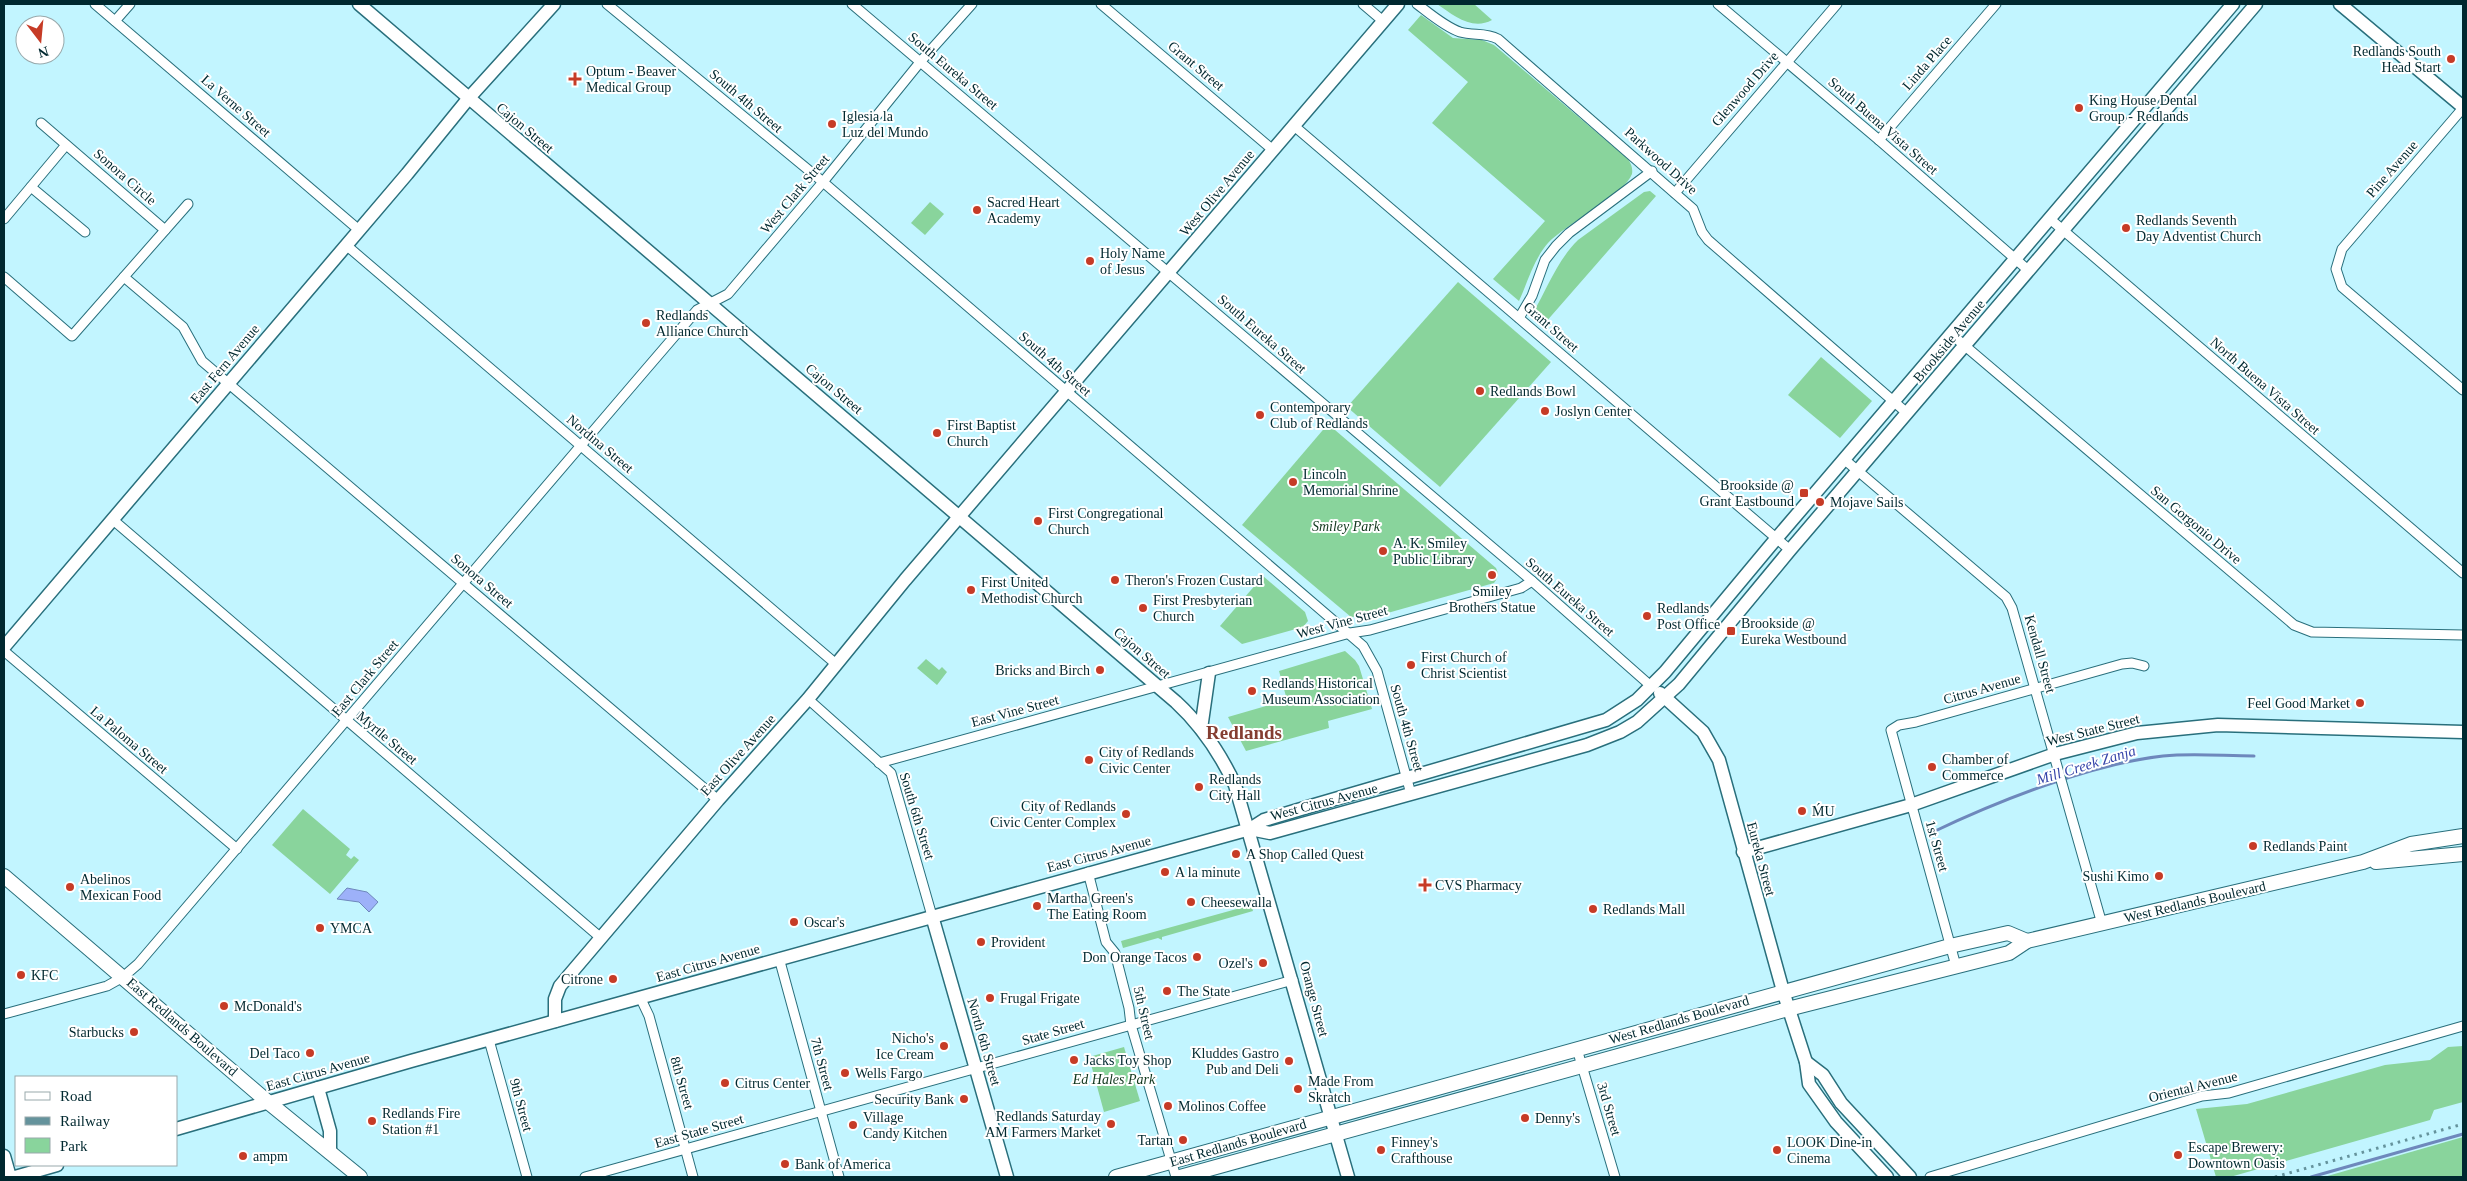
<svg xmlns="http://www.w3.org/2000/svg" width="2467" height="1181" viewBox="0 0 2467 1181" font-family="Georgia,serif">
<style>
.green{fill:#89d49c}
.water{fill:#9db1f9;stroke:#6e88bc}
.lines{fill:none;stroke-linecap:round;stroke-linejoin:round}
.stream{stroke:#6e88bc;stroke-width:3}
.street-casing{stroke:#296f7c;stroke-width:11}
.secondary-casing{stroke:#296f7c;stroke-width:15}
.primary-casing{stroke:#296f7c;stroke-width:16}
.street{stroke:#fff;stroke-width:9}
.secondary{stroke:#fff;stroke-width:12}
.primary{stroke:#fff;stroke-width:14}
.rail{stroke:#65939c;stroke-width:3;stroke-dasharray:2.5 5;stroke-linecap:butt}
.poi-dot{fill:#c63b26;stroke:#fff;stroke-width:2}
.labels{text-anchor:middle;dominant-baseline:central;stroke-width:4;stroke-linejoin:round;paint-order:stroke}
.poi-label{font-size:14px;fill:#00282f;stroke:#fff;text-anchor:start}
.street-label{font-size:14px;fill:#00282f;stroke:#fff}
.park-label{font-size:14px;font-style:italic;fill:#10371d;stroke:#fff}
.water-label{font-size:15px;font-style:italic;fill:#3544a9;stroke:#fff}
.district-label{font-size:19px;font-weight:bold;fill:#843d31;stroke:#fff}
</style>
<rect width="100%" height="100%" fill="#c2f5ff"/>
<g class="green">
<path d="M 1437,4 L 1474,4 L 1492,20 C 1472,31 1453,15 1437,4 Z"/>
<path d="M 1421,15 L 1453,38 L 1482,40 L 1494,45 L 1628,159 C 1631,164 1633,168 1632,174 C 1625,194 1566,224 1548,243 C 1534,259 1528,281 1519,301 L 1493,279 L 1545,221 L 1432,123 L 1468,82 L 1408,30 Z"/>
<path d="M 1650,191 L 1656,196 L 1545,323 L 1533,313 C 1548,287 1557,261 1578,240 L 1644,192 Z"/>
<polygon points="930,202 944,214 925,235 911,223"/>
<polygon points="1458,282 1551,362 1440,487 1347,407"/>
<polygon points="1821,357 1872,401 1840,438 1788,395"/>
<path d="M 1328,424 L 1496,568 C 1499,574 1498,578 1494,583 L 1384,614 L 1351,617 L 1242,525 Z"/>
<polygon points="1263,576 1305,612 1308,621 1303,627 1242,644 1220,626"/>
<polygon points="1345,651 1355,660 1359,666 1372,709 1328,721 1329,728 1246,751 1228,717 1287,700 1279,671"/>
<polygon points="926,659 939,670 942,667 947,672 937,685 917,668"/>
<polygon points="303,809 350,849 346,855 351,859 354,856 359,860 330,894 272,845"/>
<polygon points="1251,905 1253,911 1162,937 1162,940 1158,938 1123,948 1121,941"/>
<polygon points="2463,1046 2463,1102 2434,1110 2430,1120 2230,1177 2216,1177 2196,1109 2247,1104 2385,1065 2430,1060 2448,1047"/>
<polygon points="1124,1047 1140,1101 1104,1112 1089,1057"/>
<polygon points="2463,1137 2463,1177 2324,1177"/>
</g>
<polygon class="water" points="347,888 367,892 378,902 369,912 359,902 337,899"/>
<g class="lines">
<g class="stream">
<path d="M 1933,832 C 1998,801 2091,764 2163,756 C 2193,753 2224,756 2254,756"/>
<polyline points="2311,1177 2463,1134"/>
</g>
<defs>
<g id="street">
<polyline points="95,4 359,230"/>
<polyline points="607,4 823,182 1363,646 1377,671 1411,794"/>
<polyline points="852,4 1532,581 1652,687"/>
<polyline points="1101,4 1273,150"/>
<polyline points="1363,4 1383,21"/>
<path d="M 1417,4 C 1429,13 1445,27 1460,32 C 1474,36 1485,32 1498,39 L 1693,209 L 1702,232 L 1708,240 L 1907,413"/>
<polyline points="1718,4 1879,140 2028,270"/>
<polyline points="115,21 130,4"/>
<polyline points="2463,108 2342,249 2336,269 2342,287 2463,390"/>
<polyline points="41,123 165,230"/>
<polyline points="1293,125 1790,550"/>
<polyline points="1879,140 1996,4"/>
<polyline points="31,187 85,232"/>
<polyline points="1675,193 1837,4"/>
<polyline points="4,219 66,145"/>
<polyline points="2050,219 2463,573"/>
<polyline points="346,245 836,664"/>
<polyline points="4,277 72,336 188,204"/>
<polyline points="124,277 183,327 202,361 718,800"/>
<polyline points="1519,318 1532,296 1545,260 1556,246 1569,233 1652,171"/>
<polyline points="1951,334 2294,625 2312,632 2463,635"/>
<polyline points="1845,460 2006,597 2012,608 2102,924"/>
<polyline points="112,519 601,938"/>
<polyline points="4,651 237,849"/>
<polyline points="808,699 891,773 932,916"/>
<polyline points="879,763 1350,633 1370,630 1521,588 1532,581"/>
<polyline points="1088,872 1106,942 1115,953 1129,1008 1131,1025 1176,1177"/>
<polyline points="779,958 839,1177"/>
<polyline points="1956,966 1891,730 1899,725 1916,722 2122,664 2132,663 2144,666"/>
<polyline points="640,997 649,1016 693,1177"/>
<polyline points="4,1014 107,986 123,977 138,964 642,374 697,310 728,294 823,182 921,61 972,4"/>
<polyline points="489,1040 527,1177"/>
<polyline points="1577,1049 1615,1177"/>
<polyline points="585,1177 1293,980"/>
<polyline points="1930,1177 2202,1096 2229,1093 2463,1026"/>
</g>
<g id="secondary">
<path d="M 359,4 L 1176,702 C 1202,726 1220,753 1235,785 L 1348,1177"/>
<polyline points="2340,4 2463,107"/>
<polyline points="4,647 407,174 468,99 554,4"/>
<polyline points="1660,693 1703,732 1719,760 1783,991 1806,1062 1809,1084 1836,1122 1887,1177"/>
<polyline points="1201,729 1209,673"/>
<polyline points="1250,829 1270,833 1587,745 1620,732 1637,722 1679,684 1790,550 2256,4"/>
<polyline points="1743,852 1911,805 2055,754 2137,733 2218,725 2463,732"/>
<polyline points="932,916 1007,1177"/>
<polyline points="555,1021 555,999 560,986 718,800 808,699 905,580 1398,4"/>
<polyline points="1806,1062 1823,1075 1841,1103 1910,1177"/>
<polyline points="318,1088 330,1131 330,1153"/>
<polyline points="176,1129 411,1061 1250,829 1264,820 1311,806 1606,720 1637,700 1665,672 1770,546 2233,4"/>
<polyline points="4,1156 10,1177"/>
<polyline points="15,1177 57,1165"/>
</g>
<g id="primary">
<polyline points="2376,862 2463,854"/>
<polyline points="4,876 268,1102 360,1177"/>
<polyline points="1116,1177 1950,946 2008,933 2027,941"/>
<polyline points="1180,1177 1788,1009 2009,953 2027,941 2363,862 2411,844 2463,836"/>
</g>
</defs>
<use href="#street" class="street-casing"/>
<use href="#secondary" class="secondary-casing"/>
<use href="#primary" class="primary-casing"/>
<use href="#street" class="street"/>
<use href="#secondary" class="secondary"/>
<use href="#primary" class="primary"/>
<polyline class="rail" points="2275,1177 2463,1124"/>
</g>
<g class="poi-dot">
<circle cx="2451" cy="59" r="5"/>
<path d="M572.5 71.5h5v5h5v5h-5v5h-5v-5h-5v-5h5z"/>
<circle cx="2079" cy="108" r="5"/>
<circle cx="832" cy="124" r="5"/>
<circle cx="977" cy="210" r="5"/>
<circle cx="2126" cy="228" r="5"/>
<circle cx="1090" cy="261" r="5"/>
<circle cx="646" cy="323" r="5"/>
<circle cx="1480" cy="391" r="5"/>
<circle cx="1545" cy="411" r="5"/>
<circle cx="1260" cy="415" r="5"/>
<circle cx="937" cy="433" r="5"/>
<circle cx="1293" cy="482" r="5"/>
<rect x="1799" y="488" width="10" height="10" rx="2.5"/>
<circle cx="1820" cy="502" r="5"/>
<circle cx="1038" cy="521" r="5"/>
<circle cx="1383" cy="551" r="5"/>
<circle cx="1492" cy="575" r="5"/>
<circle cx="1115" cy="580" r="5"/>
<circle cx="971" cy="590" r="5"/>
<circle cx="1143" cy="608" r="5"/>
<circle cx="1647" cy="616" r="5"/>
<rect x="1726" y="626" width="10" height="10" rx="2.5"/>
<circle cx="1411" cy="665" r="5"/>
<circle cx="1100" cy="670" r="5"/>
<circle cx="1252" cy="691" r="5"/>
<circle cx="2360" cy="703" r="5"/>
<circle cx="1089" cy="760" r="5"/>
<circle cx="1932" cy="767" r="5"/>
<circle cx="1199" cy="787" r="5"/>
<circle cx="1802" cy="811" r="5"/>
<circle cx="1126" cy="814" r="5"/>
<circle cx="2253" cy="846" r="5"/>
<circle cx="1236" cy="854" r="5"/>
<circle cx="1165" cy="872" r="5"/>
<circle cx="2159" cy="876" r="5"/>
<path d="M1422.5 877.5h5v5h5v5h-5v5h-5v-5h-5v-5h5z"/>
<circle cx="70" cy="887" r="5"/>
<circle cx="1191" cy="902" r="5"/>
<circle cx="1037" cy="906" r="5"/>
<circle cx="1593" cy="909" r="5"/>
<circle cx="794" cy="922" r="5"/>
<circle cx="320" cy="928" r="5"/>
<circle cx="981" cy="942" r="5"/>
<circle cx="1197" cy="957" r="5"/>
<circle cx="1263" cy="963" r="5"/>
<circle cx="21" cy="975" r="5"/>
<circle cx="613" cy="979" r="5"/>
<circle cx="1167" cy="991" r="5"/>
<circle cx="990" cy="998" r="5"/>
<circle cx="224" cy="1006" r="5"/>
<circle cx="134" cy="1032" r="5"/>
<circle cx="944" cy="1046" r="5"/>
<circle cx="310" cy="1053" r="5"/>
<circle cx="1074" cy="1060" r="5"/>
<circle cx="1289" cy="1061" r="5"/>
<circle cx="845" cy="1073" r="5"/>
<circle cx="725" cy="1083" r="5"/>
<circle cx="1298" cy="1089" r="5"/>
<circle cx="964" cy="1099" r="5"/>
<circle cx="1168" cy="1106" r="5"/>
<circle cx="1525" cy="1118" r="5"/>
<circle cx="372" cy="1121" r="5"/>
<circle cx="1111" cy="1124" r="5"/>
<circle cx="853" cy="1125" r="5"/>
<circle cx="1183" cy="1140" r="5"/>
<circle cx="1381" cy="1150" r="5"/>
<circle cx="1777" cy="1150" r="5"/>
<circle cx="2178" cy="1155" r="5"/>
<circle cx="243" cy="1156" r="5"/>
<circle cx="785" cy="1164" r="5"/>
</g>
<g class="labels">
<g class="poi-label">
<text x="2441" y="51" text-anchor="end">Redlands South<tspan x="2441" dy="16">Head Start</tspan></text>
<text x="586" y="71">Optum - Beaver<tspan x="586" dy="16">Medical Group</tspan></text>
<text x="2089" y="100">King House Dental<tspan x="2089" dy="16">Group - Redlands</tspan></text>
<text x="842" y="116">Iglesia la<tspan x="842" dy="16">Luz del Mundo</tspan></text>
<text x="987" y="202">Sacred Heart<tspan x="987" dy="16">Academy</tspan></text>
<text x="2136" y="220">Redlands Seventh<tspan x="2136" dy="16">Day Adventist Church</tspan></text>
<text x="1100" y="253">Holy Name<tspan x="1100" dy="16">of Jesus</tspan></text>
<text x="656" y="315">Redlands<tspan x="656" dy="16">Alliance Church</tspan></text>
<text x="1490" y="391">Redlands Bowl</text>
<text x="1270" y="407">Contemporary<tspan x="1270" dy="16">Club of Redlands</tspan></text>
<text x="1555" y="411">Joslyn Center</text>
<text x="947" y="425">First Baptist<tspan x="947" dy="16">Church</tspan></text>
<text x="1303" y="474">Lincoln<tspan x="1303" dy="16">Memorial Shrine</tspan></text>
<text x="1794" y="485" text-anchor="end">Brookside @<tspan x="1794" dy="16">Grant Eastbound</tspan></text>
<text x="1830" y="502">Mojave Sails</text>
<text x="1048" y="513">First Congregational<tspan x="1048" dy="16">Church</tspan></text>
<text x="1393" y="543">A. K. Smiley<tspan x="1393" dy="16">Public Library</tspan></text>
<text x="1125" y="580">Theron's Frozen Custard</text>
<text x="981" y="582">First United<tspan x="981" dy="16">Methodist Church</tspan></text>
<text x="1492" y="591" text-anchor="middle">Smiley<tspan x="1492" dy="16">Brothers Statue</tspan></text>
<text x="1153" y="600">First Presbyterian<tspan x="1153" dy="16">Church</tspan></text>
<text x="1657" y="608">Redlands<tspan x="1657" dy="16">Post Office</tspan></text>
<text x="1741" y="623">Brookside @<tspan x="1741" dy="16">Eureka Westbound</tspan></text>
<text x="1421" y="657">First Church of<tspan x="1421" dy="16">Christ Scientist</tspan></text>
<text x="1090" y="670" text-anchor="end">Bricks and Birch</text>
<text x="1262" y="683">Redlands Historical<tspan x="1262" dy="16">Museum Association</tspan></text>
<text x="2350" y="703" text-anchor="end">Feel Good Market</text>
<text x="1099" y="752">City of Redlands<tspan x="1099" dy="16">Civic Center</tspan></text>
<text x="1942" y="759">Chamber of<tspan x="1942" dy="16">Commerce</tspan></text>
<text x="1209" y="779">Redlands<tspan x="1209" dy="16">City Hall</tspan></text>
<text x="1116" y="806" text-anchor="end">City of Redlands<tspan x="1116" dy="16">Civic Center Complex</tspan></text>
<text x="1812" y="811">ḾU</text>
<text x="2263" y="846">Redlands Paint</text>
<text x="1246" y="854">A Shop Called Quest</text>
<text x="1175" y="872">A la minute</text>
<text x="2149" y="876" text-anchor="end">Sushi Kimo</text>
<text x="80" y="879">Abelinos<tspan x="80" dy="16">Mexican Food</tspan></text>
<text x="1435" y="885">CVS Pharmacy</text>
<text x="1047" y="898">Martha Green's<tspan x="1047" dy="16">The Eating Room</tspan></text>
<text x="1201" y="902">Cheesewalla</text>
<text x="1603" y="909">Redlands Mall</text>
<text x="804" y="922">Oscar's</text>
<text x="330" y="928">YMCA</text>
<text x="991" y="942">Provident</text>
<text x="1187" y="957" text-anchor="end">Don Orange Tacos</text>
<text x="1253" y="963" text-anchor="end">Ozel's</text>
<text x="31" y="975">KFC</text>
<text x="603" y="979" text-anchor="end">Citrone</text>
<text x="1177" y="991">The State</text>
<text x="1000" y="998">Frugal Frigate</text>
<text x="234" y="1006">McDonald's</text>
<text x="124" y="1032" text-anchor="end">Starbucks</text>
<text x="934" y="1038" text-anchor="end">Nicho's<tspan x="934" dy="16">Ice Cream</tspan></text>
<text x="300" y="1053" text-anchor="end">Del Taco</text>
<text x="1279" y="1053" text-anchor="end">Kluddes Gastro<tspan x="1279" dy="16">Pub and Deli</tspan></text>
<text x="1084" y="1060">Jacks Toy Shop</text>
<text x="855" y="1073">Wells Fargo</text>
<text x="1308" y="1081">Made From<tspan x="1308" dy="16">Skratch</tspan></text>
<text x="735" y="1083">Citrus Center</text>
<text x="954" y="1099" text-anchor="end">Security Bank</text>
<text x="1178" y="1106">Molinos Coffee</text>
<text x="382" y="1113">Redlands Fire<tspan x="382" dy="16">Station #1</tspan></text>
<text x="1101" y="1116" text-anchor="end">Redlands Saturday<tspan x="1101" dy="16">AM Farmers Market</tspan></text>
<text x="863" y="1117">Village<tspan x="863" dy="16">Candy Kitchen</tspan></text>
<text x="1535" y="1118">Denny's</text>
<text x="1173" y="1140" text-anchor="end">Tartan</text>
<text x="1391" y="1142">Finney's<tspan x="1391" dy="16">Crafthouse</tspan></text>
<text x="1787" y="1142">LOOK Dine-in<tspan x="1787" dy="16">Cinema</tspan></text>
<text x="2188" y="1147">Escape Brewery:<tspan x="2188" dy="16">Downtown Oasis</tspan></text>
<text x="253" y="1156">ampm</text>
<text x="795" y="1164">Bank of America</text>
</g>
<g class="street-label">
<text transform="translate(1927 63) rotate(-49)">Linda Place</text>
<text transform="translate(1196 66) rotate(40)">Grant Street</text>
<text transform="translate(953 71) rotate(40)">South Eureka Street</text>
<text transform="translate(1745 89) rotate(-49)">Glenwood Drive</text>
<text transform="translate(746 101) rotate(40)">South 4th Street</text>
<text transform="translate(236 106) rotate(41)">La Verne Street</text>
<text transform="translate(1883 126) rotate(41)">South Buena Vista Street</text>
<text transform="translate(525 128) rotate(40)">Cajon Street</text>
<text transform="translate(1661 161) rotate(42)">Parkwood Drive</text>
<text transform="translate(2392 169) rotate(-49)">Pine Avenue</text>
<text transform="translate(125 177) rotate(41)">Sonora Circle</text>
<text transform="translate(1217 193) rotate(-50)">West Olive Avenue</text>
<text transform="translate(795 194) rotate(-50)">West Clark Street</text>
<text transform="translate(1551 327) rotate(41)">Grant Street</text>
<text transform="translate(1262 334) rotate(41)">South Eureka Street</text>
<text transform="translate(1949 341) rotate(-50)">Brookside Avenue</text>
<text transform="translate(225 364) rotate(-50)">East Fern Avenue</text>
<text transform="translate(1055 364) rotate(41)">South 4th Street</text>
<text transform="translate(2265 386) rotate(41)">North Buena Vista Street</text>
<text transform="translate(834 389) rotate(40)">Cajon Street</text>
<text transform="translate(600 444) rotate(40)">Nordina Street</text>
<text transform="translate(2196 525) rotate(40)">San Gorgonio Drive</text>
<text transform="translate(482 581) rotate(40)">Sonora Street</text>
<text transform="translate(1570 597) rotate(41)">South Eureka Street</text>
<text transform="translate(1342 622) rotate(-15)">West Vine Street</text>
<text transform="translate(1142 653) rotate(41)">Cajon Street</text>
<text transform="translate(2040 654) rotate(74)">Kendall Street</text>
<text transform="translate(365 678) rotate(-50)">East Clark Street</text>
<text transform="translate(1982 689) rotate(-16)">Citrus Avenue</text>
<text transform="translate(1015 711) rotate(-15)">East Vine Street</text>
<text transform="translate(1407 728) rotate(74)">South 4th Street</text>
<text transform="translate(2093 730) rotate(-14)">West State Street</text>
<text transform="translate(387 738) rotate(40)">Myrtle Street</text>
<text transform="translate(129 740) rotate(40)">La Paloma Street</text>
<text transform="translate(738 755) rotate(-48)">East Olive Avenue</text>
<text transform="translate(1324 802) rotate(-15)">West Citrus Avenue</text>
<text transform="translate(917 816) rotate(73)">South 6th Street</text>
<text transform="translate(1937 846) rotate(74)">1st Street</text>
<text transform="translate(1099 854) rotate(-15)">East Citrus Avenue</text>
<text transform="translate(1761 859) rotate(75)">Eureka Street</text>
<text transform="translate(2195 902) rotate(-13)">West Redlands Boulevard</text>
<text transform="translate(708 963) rotate(-16)">East Citrus Avenue</text>
<text transform="translate(1314 999) rotate(75)">Orange Street</text>
<text transform="translate(1144 1013) rotate(77)">5th Street</text>
<text transform="translate(1679 1020) rotate(-16)">West Redlands Boulevard</text>
<text transform="translate(182 1027) rotate(41)">East Redlands Boulevard</text>
<text transform="translate(1053 1032) rotate(-16)">State Street</text>
<text transform="translate(984 1042) rotate(74)">North 6th Street</text>
<text transform="translate(822 1064) rotate(75)">7th Street</text>
<text transform="translate(318 1072) rotate(-16)">East Citrus Avenue</text>
<text transform="translate(682 1083) rotate(74)">8th Street</text>
<text transform="translate(2193 1087) rotate(-14)">Oriental Avenue</text>
<text transform="translate(521 1105) rotate(75)">9th Street</text>
<text transform="translate(1609 1109) rotate(74)">3rd Street</text>
<text transform="translate(699 1131) rotate(-16)">East State Street</text>
<text transform="translate(1238 1143) rotate(-16)">East Redlands Boulevard</text>
</g>
<g class="park-label">
<text x="1346" y="526">Smiley Park</text>
<text x="1114" y="1079">Ed Hales Park</text>
</g>
<g class="water-label">
<text transform="translate(2086 765) rotate(-17)">Mill Creek Zanja</text>
</g>
<g class="district-label">
<text x="1244" y="732">Redlands</text>
</g>
</g>
<rect width="2467" height="1181" fill="none" stroke="#00282f" stroke-width="10"/>
<rect x="15" y="1076" width="162" height="90" fill="#ffffff" stroke="#99a9ac"/>
<rect x="25" y="1092" width="25" height="8" fill="#ffffff" stroke="#99a9ac"/>
<text x="60" y="1101" font-size="15" fill="#00282f">Road</text>
<rect x="25" y="1117" width="25" height="8" fill="#65939c" stroke="#99a9ac"/>
<text x="60" y="1126" font-size="15" fill="#00282f">Railway</text>
<rect x="25" y="1138" width="25" height="15" fill="#89d49c" stroke="#99a9ac"/>
<text x="60" y="1151" font-size="15" fill="#00282f">Park</text>
<g transform="translate(40 40) rotate(164)"><circle r="24" fill="#ffffff" stroke="#99a9ac"/>
<path d="M0-4L9 19L0 12L-9 19Z" fill="#c63b26"/>
<text y="-8" font-size="14" font-weight="bold" text-anchor="middle" fill="#00282f">N</text>
</g>
</svg>
